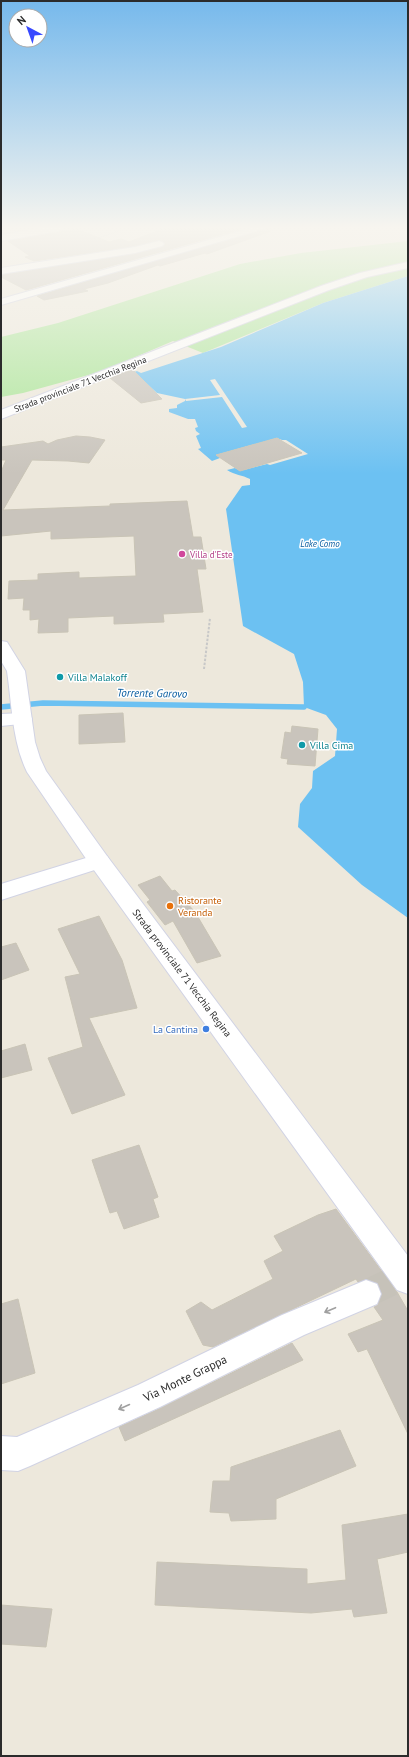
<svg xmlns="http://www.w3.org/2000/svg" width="409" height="1757" viewBox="0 0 409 1757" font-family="'PT Sans',sans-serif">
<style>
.green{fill:#aae597}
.water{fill:#6cc1f2}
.pier{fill:#ede8dc}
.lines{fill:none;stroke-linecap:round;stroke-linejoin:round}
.stream{stroke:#6cc1f2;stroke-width:5.5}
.building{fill:#c9c4bc;stroke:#c9c4b6}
.street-tunnel{stroke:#c6c2b9;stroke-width:28;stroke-dasharray:28 14;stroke-linecap:butt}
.street-casing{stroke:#d1d3e4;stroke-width:2}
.secondary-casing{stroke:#d1d3e4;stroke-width:2}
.path-far1{stroke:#c8c8c8;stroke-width:1;stroke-dasharray:1.5 1;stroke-linecap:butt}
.path{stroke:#c8c8c8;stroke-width:2;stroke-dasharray:2.5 1.5;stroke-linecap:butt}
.street{fill:#fff;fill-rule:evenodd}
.secondary{fill:#fff;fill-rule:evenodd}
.oneway{stroke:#a0a0a0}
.hotel-dot{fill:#d1479c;stroke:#fff;stroke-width:1.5}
.culture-dot{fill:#0f9aa8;stroke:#fff;stroke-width:1.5}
.food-dot{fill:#e8710a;stroke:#fff;stroke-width:1.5}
.shop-dot{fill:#3f7fe0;stroke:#fff;stroke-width:1.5}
.labels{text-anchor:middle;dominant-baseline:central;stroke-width:3;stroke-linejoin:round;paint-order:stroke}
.far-street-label{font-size:9px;fill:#2b2b2b;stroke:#fff}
.far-water-label{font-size:9px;font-style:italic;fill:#095da0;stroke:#fff}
.far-hotel-label{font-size:9px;fill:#b23c85;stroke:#fff;text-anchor:start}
.culture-label{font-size:10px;fill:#0d838f;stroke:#fff;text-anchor:start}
.food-label{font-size:10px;fill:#c56008;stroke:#fff;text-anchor:start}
.street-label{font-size:10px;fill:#2b2b2b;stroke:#fff}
.shop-label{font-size:10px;fill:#366cbe;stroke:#fff;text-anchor:end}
.water-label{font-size:11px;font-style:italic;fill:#095da0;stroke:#fff}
.near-street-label{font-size:12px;fill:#2b2b2b;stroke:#fff}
</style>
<rect width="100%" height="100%" fill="#ede8dc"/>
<polygon class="green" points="408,241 408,276 323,303 203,353 173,341 103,371 23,393 1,397 1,337 58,323 240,264 301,253"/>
<path class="water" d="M 408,276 L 408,918 L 362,885 L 298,827 L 300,804 L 312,788 L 313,771 L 335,756 L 337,729 L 326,715 L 304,707 L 303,682 L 294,654 L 243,626 L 226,509 L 242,486 L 250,485 L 250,479 C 242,475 235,475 227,470 L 235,468 L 240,471 L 267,464 L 270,465 L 308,454 L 286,440 L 282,440 L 277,438 L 216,455 L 220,458 L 212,461 L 198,449 L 201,448 L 196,436 L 200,434 L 196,431 L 195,428 L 198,427 L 195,419 L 188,419 L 169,412 L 169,409 L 177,408 L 177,405 L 185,401 L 185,399 L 157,393 L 142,379 L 123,383 L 118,378 L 137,371 L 141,373 L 221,347 L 323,303 Z"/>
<polygon class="pier" points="215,379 247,427 242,428 222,397 186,401 185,399 220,395 210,380"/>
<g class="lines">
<polyline class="stream" points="1,707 43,703 304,707"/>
</g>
<g class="building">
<polygon points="165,228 244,228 26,290 1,277 1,275 135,254 162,247 166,244 163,241 159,240 135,246 34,261 25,257 30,256 8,241 77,229 109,242 121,239 129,242"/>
<polygon points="268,228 271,228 271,231 207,254 205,253 160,266 158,265 108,283 84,289 88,291 44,300 37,296"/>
<polygon points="132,369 162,399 141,403 110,378"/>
<polygon points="76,436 90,437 105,440 89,463 68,461 32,460 3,510 110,506 110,504 187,501 193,537 201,537 206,569 197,569 203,612 163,614 164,622 114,624 114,616 68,618 68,632 38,633 39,619 30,620 30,610 23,610 24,598 8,599 9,581 38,580 38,574 79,572 79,578 136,576 134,536 51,539 51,531 1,536 1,472 6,460 1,460 1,447 43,441 48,444 57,440"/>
<polygon points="277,438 302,453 240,471 216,455"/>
<polygon points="123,713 125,742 79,744 79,715"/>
<polygon points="292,726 318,729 315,766 287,764 288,759 281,758 285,732 291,733"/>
<polygon points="160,876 172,891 175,890 195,912 221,956 197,963 173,921 165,925 147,902 150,900 138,885"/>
<polygon points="99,916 122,960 137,1008 89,1018 125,1095 72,1114 48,1058 83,1047 65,977 80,974 58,929"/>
<polygon points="16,943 29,970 1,980 1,947"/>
<polygon points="25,1044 32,1070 1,1078 1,1051"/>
<polygon points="139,1145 158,1197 153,1199 159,1217 124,1229 117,1211 110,1213 92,1160"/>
<polygon points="336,1209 397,1292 408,1311 408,1434 367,1349 358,1352 348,1334 383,1320 374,1307 378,1305 382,1295 378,1283 367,1279 358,1282 356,1279 213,1347 203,1345 186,1311 201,1302 212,1310 273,1279 264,1261 283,1251 274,1236 318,1215"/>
<polygon points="18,1299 35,1373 1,1384 1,1304"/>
<polygon points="292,1343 303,1360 125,1441 119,1427 161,1408"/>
<polygon points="340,1430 356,1466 276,1499 276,1519 231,1521 229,1513 210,1512 213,1481 230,1481 231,1467"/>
<polygon points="408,1514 408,1552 377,1559 387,1613 354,1617 352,1609 311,1613 155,1605 157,1562 307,1569 307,1584 346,1580 342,1525"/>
<polygon points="1,1605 52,1609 46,1647 1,1644"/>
</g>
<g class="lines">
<polyline class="street-tunnel" points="366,1294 391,1282"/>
<defs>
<g id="street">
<polygon points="40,228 63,228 59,231 1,241 1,235"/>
<polygon points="251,228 267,228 1,305 1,299"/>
<polygon points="159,241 162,242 164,244 162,246 135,253 1,274 1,268 135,247"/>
<polygon points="23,713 30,715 32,719 30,723 1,726 1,714"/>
<polygon points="99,854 107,856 110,861 107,866 1,900 1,884"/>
<polygon points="366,1280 377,1284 381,1294 377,1304 304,1335 160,1407 30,1466 18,1471 1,1470 1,1436 17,1437 138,1385 282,1315"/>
</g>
<g id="secondary">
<polygon points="408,262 408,268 367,277 329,290 1,419 1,410 321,286 360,273"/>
<path d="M 1,641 L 7,642 L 25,671 L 35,742 L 40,758 L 46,771 L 107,856 L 408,1256 L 408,1294 L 397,1290 L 91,866 L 27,772 C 12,741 12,705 7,671 L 1,661 Z"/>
</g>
</defs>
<use href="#street" class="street-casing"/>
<use href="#secondary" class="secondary-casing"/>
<polyline class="path-far1" points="89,241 128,228"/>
<polyline class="path" points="204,669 210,618"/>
<use href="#street" class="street"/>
<use href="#secondary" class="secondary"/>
</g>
<defs><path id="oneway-shaft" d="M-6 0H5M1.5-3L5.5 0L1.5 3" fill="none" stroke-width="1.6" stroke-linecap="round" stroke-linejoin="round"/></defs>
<g class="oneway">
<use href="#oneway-shaft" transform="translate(330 1310) rotate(157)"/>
<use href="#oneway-shaft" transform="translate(124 1407) rotate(156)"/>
</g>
<linearGradient id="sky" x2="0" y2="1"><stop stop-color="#76b9ec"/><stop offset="0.48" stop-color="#f7f5ef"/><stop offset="1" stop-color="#f7f5ef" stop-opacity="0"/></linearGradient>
<rect width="409" height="474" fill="url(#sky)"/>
<circle class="hotel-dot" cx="182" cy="554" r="4"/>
<g class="culture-dot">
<circle cx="60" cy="677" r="4"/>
<circle cx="302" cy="745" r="4"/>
</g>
<circle class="food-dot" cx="170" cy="906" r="4"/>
<circle class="shop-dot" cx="206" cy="1029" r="4"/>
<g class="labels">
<g class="far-street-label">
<text transform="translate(80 384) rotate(-21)">Strada provinciale 71 Vecchia Regina</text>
</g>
<g class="far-water-label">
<text x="320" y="543">Lake Como</text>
</g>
<g class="far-hotel-label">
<text x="190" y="554">Villa d'Este</text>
</g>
<g class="culture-label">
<text x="68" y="677">Villa Malakoff</text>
<text x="310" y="745">Villa Cima</text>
</g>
<g class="food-label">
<text x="178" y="900">Ristorante<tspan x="178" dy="12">Veranda</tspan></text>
</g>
<g class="street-label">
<text transform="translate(182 973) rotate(53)">Strada provinciale 71 Vecchia Regina</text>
</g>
<g class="shop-label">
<text x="198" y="1029">La Cantina</text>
</g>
<g class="water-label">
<text transform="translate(152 693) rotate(1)">Torrente Garovo</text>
</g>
<g class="near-street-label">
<text transform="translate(185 1378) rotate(-26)">Via Monte Grappa</text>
</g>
</g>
<rect width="409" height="1757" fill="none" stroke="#2b2b2b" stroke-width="4"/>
<g transform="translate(28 28) rotate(319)"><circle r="19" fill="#ffffff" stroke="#aaaaaa"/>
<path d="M0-3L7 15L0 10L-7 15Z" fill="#3748ff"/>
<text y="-6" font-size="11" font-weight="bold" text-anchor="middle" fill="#2b2b2b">N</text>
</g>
</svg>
